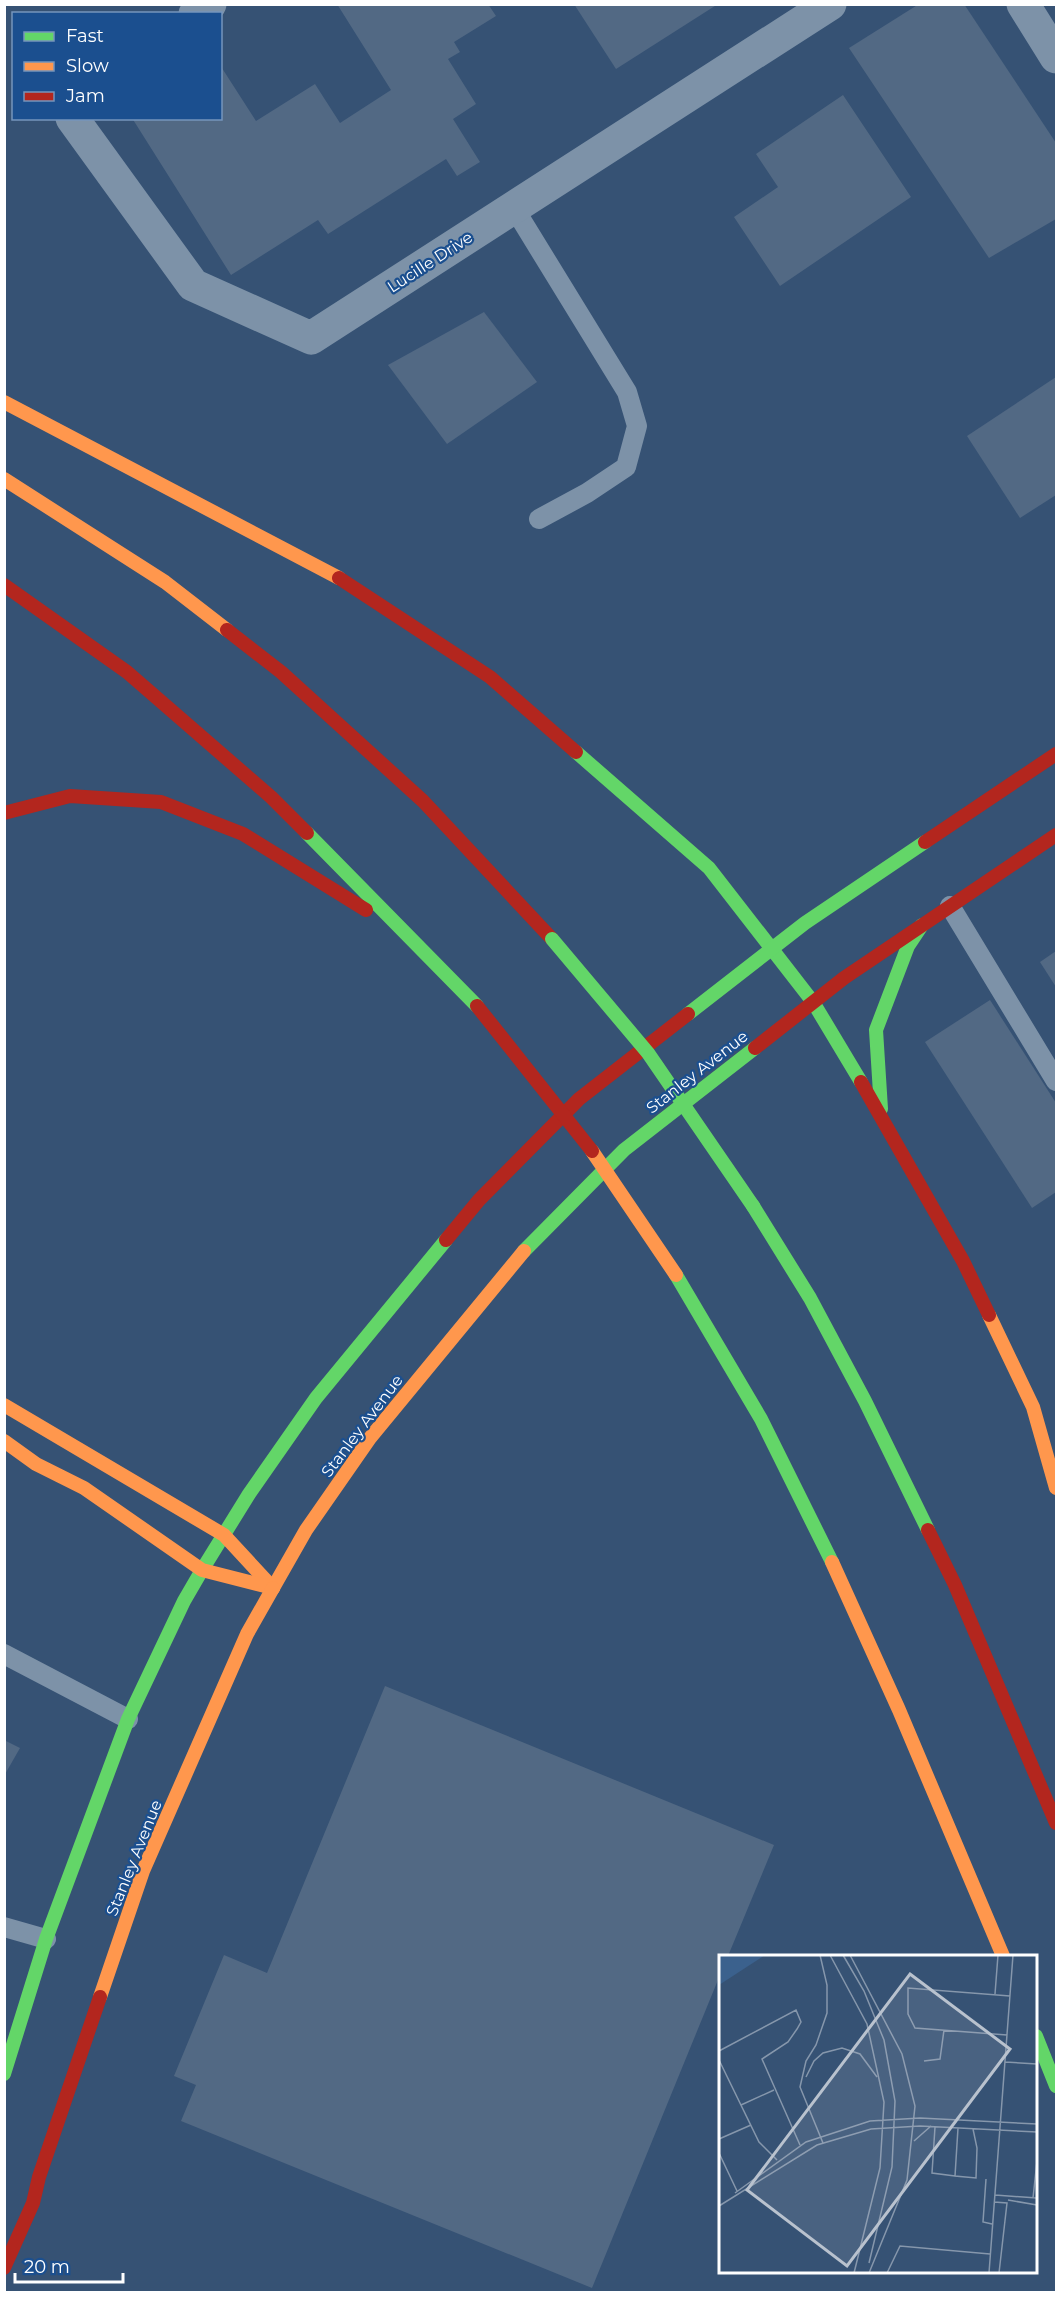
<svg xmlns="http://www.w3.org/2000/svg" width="1061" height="2297" viewBox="0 0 1061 2297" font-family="Montserrat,sans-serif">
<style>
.building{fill:#526984}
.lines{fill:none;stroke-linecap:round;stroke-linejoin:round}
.lane{stroke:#7d92a8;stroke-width:20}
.street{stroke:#7d92a8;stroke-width:33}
.fast{stroke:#63d668;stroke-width:14}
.slow{stroke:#ff974d;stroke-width:14}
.jam{stroke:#b3261e;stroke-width:14}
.fast-bridge{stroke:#63d668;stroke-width:14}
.slow-bridge{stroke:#ff974d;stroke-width:14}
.jam-bridge{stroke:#b3261e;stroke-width:14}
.labels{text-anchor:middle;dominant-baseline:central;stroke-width:4.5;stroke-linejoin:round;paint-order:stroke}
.street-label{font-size:16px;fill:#fff;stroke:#1b4f8f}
.inset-road{fill:none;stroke:#8697ac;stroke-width:1.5}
.view{fill:#b9c2ce;fill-opacity:0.15;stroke:#b9c2ce;stroke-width:3}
.inset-edge{fill:none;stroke:#fff;stroke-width:3}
</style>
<rect width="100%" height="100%" fill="#365274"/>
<g class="building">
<polygon points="337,4 488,4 496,16 454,42 460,52 448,59 476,104 453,119 480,162 457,176 446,159 328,234 318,220 231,275 132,118 220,118 220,65 256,121 315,84 340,123 391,90"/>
<polygon points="574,4 718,4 616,69"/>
<polygon points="919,4 964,4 1056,143 1056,219 989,258 849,48"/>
<polygon points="843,95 911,197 780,286 734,217 778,187 756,154"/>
<polygon points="484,312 537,382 447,444 388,365"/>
<polygon points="1056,377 1056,495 1020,518 967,436"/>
<polygon points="1056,951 1056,987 1040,962"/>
<polygon points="990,1000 1056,1103 1056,1192 1032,1208 925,1042"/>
<polygon points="385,1686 774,1845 728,1956 720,1956 720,1975 592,2288 181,2121 196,2085 174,2076 224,1955 267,1973"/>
<polygon points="4,1740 20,1748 4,1776"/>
</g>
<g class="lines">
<g class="lane">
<polyline points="514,208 627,392 637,426 626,467 587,493 539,519"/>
<polyline points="950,906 1056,1081"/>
<polyline points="4,1654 128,1719"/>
<polyline points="4,1927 46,1939"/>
</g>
<g class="street">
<polyline points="1023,4 1056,57"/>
<polyline points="195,14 210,4"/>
<polyline points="72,118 193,285 311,338 830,4"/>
</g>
<g class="fast">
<polyline points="576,752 709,868 813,1002 861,1082"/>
<polyline points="307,833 477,1006"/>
<polyline points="688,1014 805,923 925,842"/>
<polyline points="881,1109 876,1030 908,946 922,925"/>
<polyline points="753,1206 810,1298 865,1401 928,1530"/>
<polyline points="524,1251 624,1150 755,1048"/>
<polyline points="676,1275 761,1419 832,1562"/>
<polyline points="202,1570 249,1494 316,1398 446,1240"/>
<polyline points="1036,2036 1056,2086"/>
<polyline points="4,2074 46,1939 128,1719 184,1601 202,1570"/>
</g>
<g class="slow">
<polyline points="4,402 339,578"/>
<polyline points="4,479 165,582 227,630"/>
<polyline points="989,1315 1033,1407 1056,1488"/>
<polyline points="4,1405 224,1535 273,1588"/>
<polyline points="4,1441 36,1464 84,1488 202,1570 273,1588"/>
<polyline points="832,1562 899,1710 1003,1956"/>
<polyline points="273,1588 306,1530 370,1438 524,1251"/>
<polyline points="100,1997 143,1871 247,1634 273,1588"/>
</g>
<g class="jam">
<polyline points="339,578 490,677 576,752"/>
<polyline points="4,585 127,672 271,797 307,833"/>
<polyline points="227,630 281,672 423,801 552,939"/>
<polyline points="4,813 70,796 161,802 243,834 366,910"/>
<polyline points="925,842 1056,754"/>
<polyline points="755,1048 844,978 1056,835"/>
<polyline points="861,1082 963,1261 989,1315"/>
<polyline points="446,1240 479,1200 579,1099 688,1014"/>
<polyline points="928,1530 955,1585 1056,1823"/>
<polyline points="4,2268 33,2203 39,2177 100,1997"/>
</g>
<polyline class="fast-bridge" points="552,939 648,1053 753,1206"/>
<polyline class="slow-bridge" points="592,1151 676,1275"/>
<polyline class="jam-bridge" points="477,1006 592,1151"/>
</g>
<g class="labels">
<g class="street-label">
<text transform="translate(430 262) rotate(-33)">Lucille Drive</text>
<text transform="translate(697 1072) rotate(-38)">Stanley Avenue</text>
<text transform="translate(362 1426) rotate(-53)">Stanley Avenue</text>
<text transform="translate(134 1858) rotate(-68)">Stanley Avenue</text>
</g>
</g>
<g transform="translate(719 1955)">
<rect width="318" height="318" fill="#365274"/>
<path d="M 0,0 L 46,0 L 0,30 Z" fill="#3b618d"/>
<path class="inset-road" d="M 101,0 L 108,30 L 108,58 L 97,90 L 87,106 L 81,132 L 104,188M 111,0 L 148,69 L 165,147 L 161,213 L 135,318M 124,0 L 145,36 L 165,85 L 176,146 L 173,212 L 150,308M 131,0 L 183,99 L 196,151 L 188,225 L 150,318M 276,39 L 279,0M 288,80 L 196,73 L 189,59 L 189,33 L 291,41M 0,96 L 77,55 L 82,67 L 78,74 L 69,87 L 43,104 L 81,190M 0,105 L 40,187 L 58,205M 205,106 L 221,104 L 225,75M 286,107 L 318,109M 87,122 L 95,106 L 104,98 L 123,93 L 141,99 L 158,122M 22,150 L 55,135M 216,172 L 213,218 L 236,221M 239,173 L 236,221 L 257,223 L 258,193 L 254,174M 0,184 L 32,170M 195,186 L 212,171M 0,198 L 18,236M 267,224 L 264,267 L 273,269M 16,238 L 87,187 L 151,166 L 201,163 L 318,169M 276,240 L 318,243M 314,243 L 318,206M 289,245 L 318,250M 275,247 L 288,248 L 280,318M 0,251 L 98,190 L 152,174 L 201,171 L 318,177M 168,318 L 181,291 L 271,299M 270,318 L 294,0"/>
<path class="view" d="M 191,19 L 291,94 L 128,311 L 28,235 Z"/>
<rect width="318" height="318" class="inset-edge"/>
</g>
<rect width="1061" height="2297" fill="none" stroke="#ffffff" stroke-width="12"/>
<rect x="12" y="12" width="210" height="108" fill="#1b4f8f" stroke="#7695bc" stroke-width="1.5"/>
<rect x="24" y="32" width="30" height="9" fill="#63d668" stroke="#7695bc" stroke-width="1.5"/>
<text x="66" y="42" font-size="18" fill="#ffffff">Fast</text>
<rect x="24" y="62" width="30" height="9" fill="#ff974d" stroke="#7695bc" stroke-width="1.5"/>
<text x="66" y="72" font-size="18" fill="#ffffff">Slow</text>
<rect x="24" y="92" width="30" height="9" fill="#b3261e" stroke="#7695bc" stroke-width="1.5"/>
<text x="66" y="102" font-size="18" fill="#ffffff">Jam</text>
<path d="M15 2273v9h108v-9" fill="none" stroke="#ffffff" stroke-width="3"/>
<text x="24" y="2273" font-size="18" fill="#ffffff" stroke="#1b4f8f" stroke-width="4.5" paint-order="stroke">20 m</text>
</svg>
